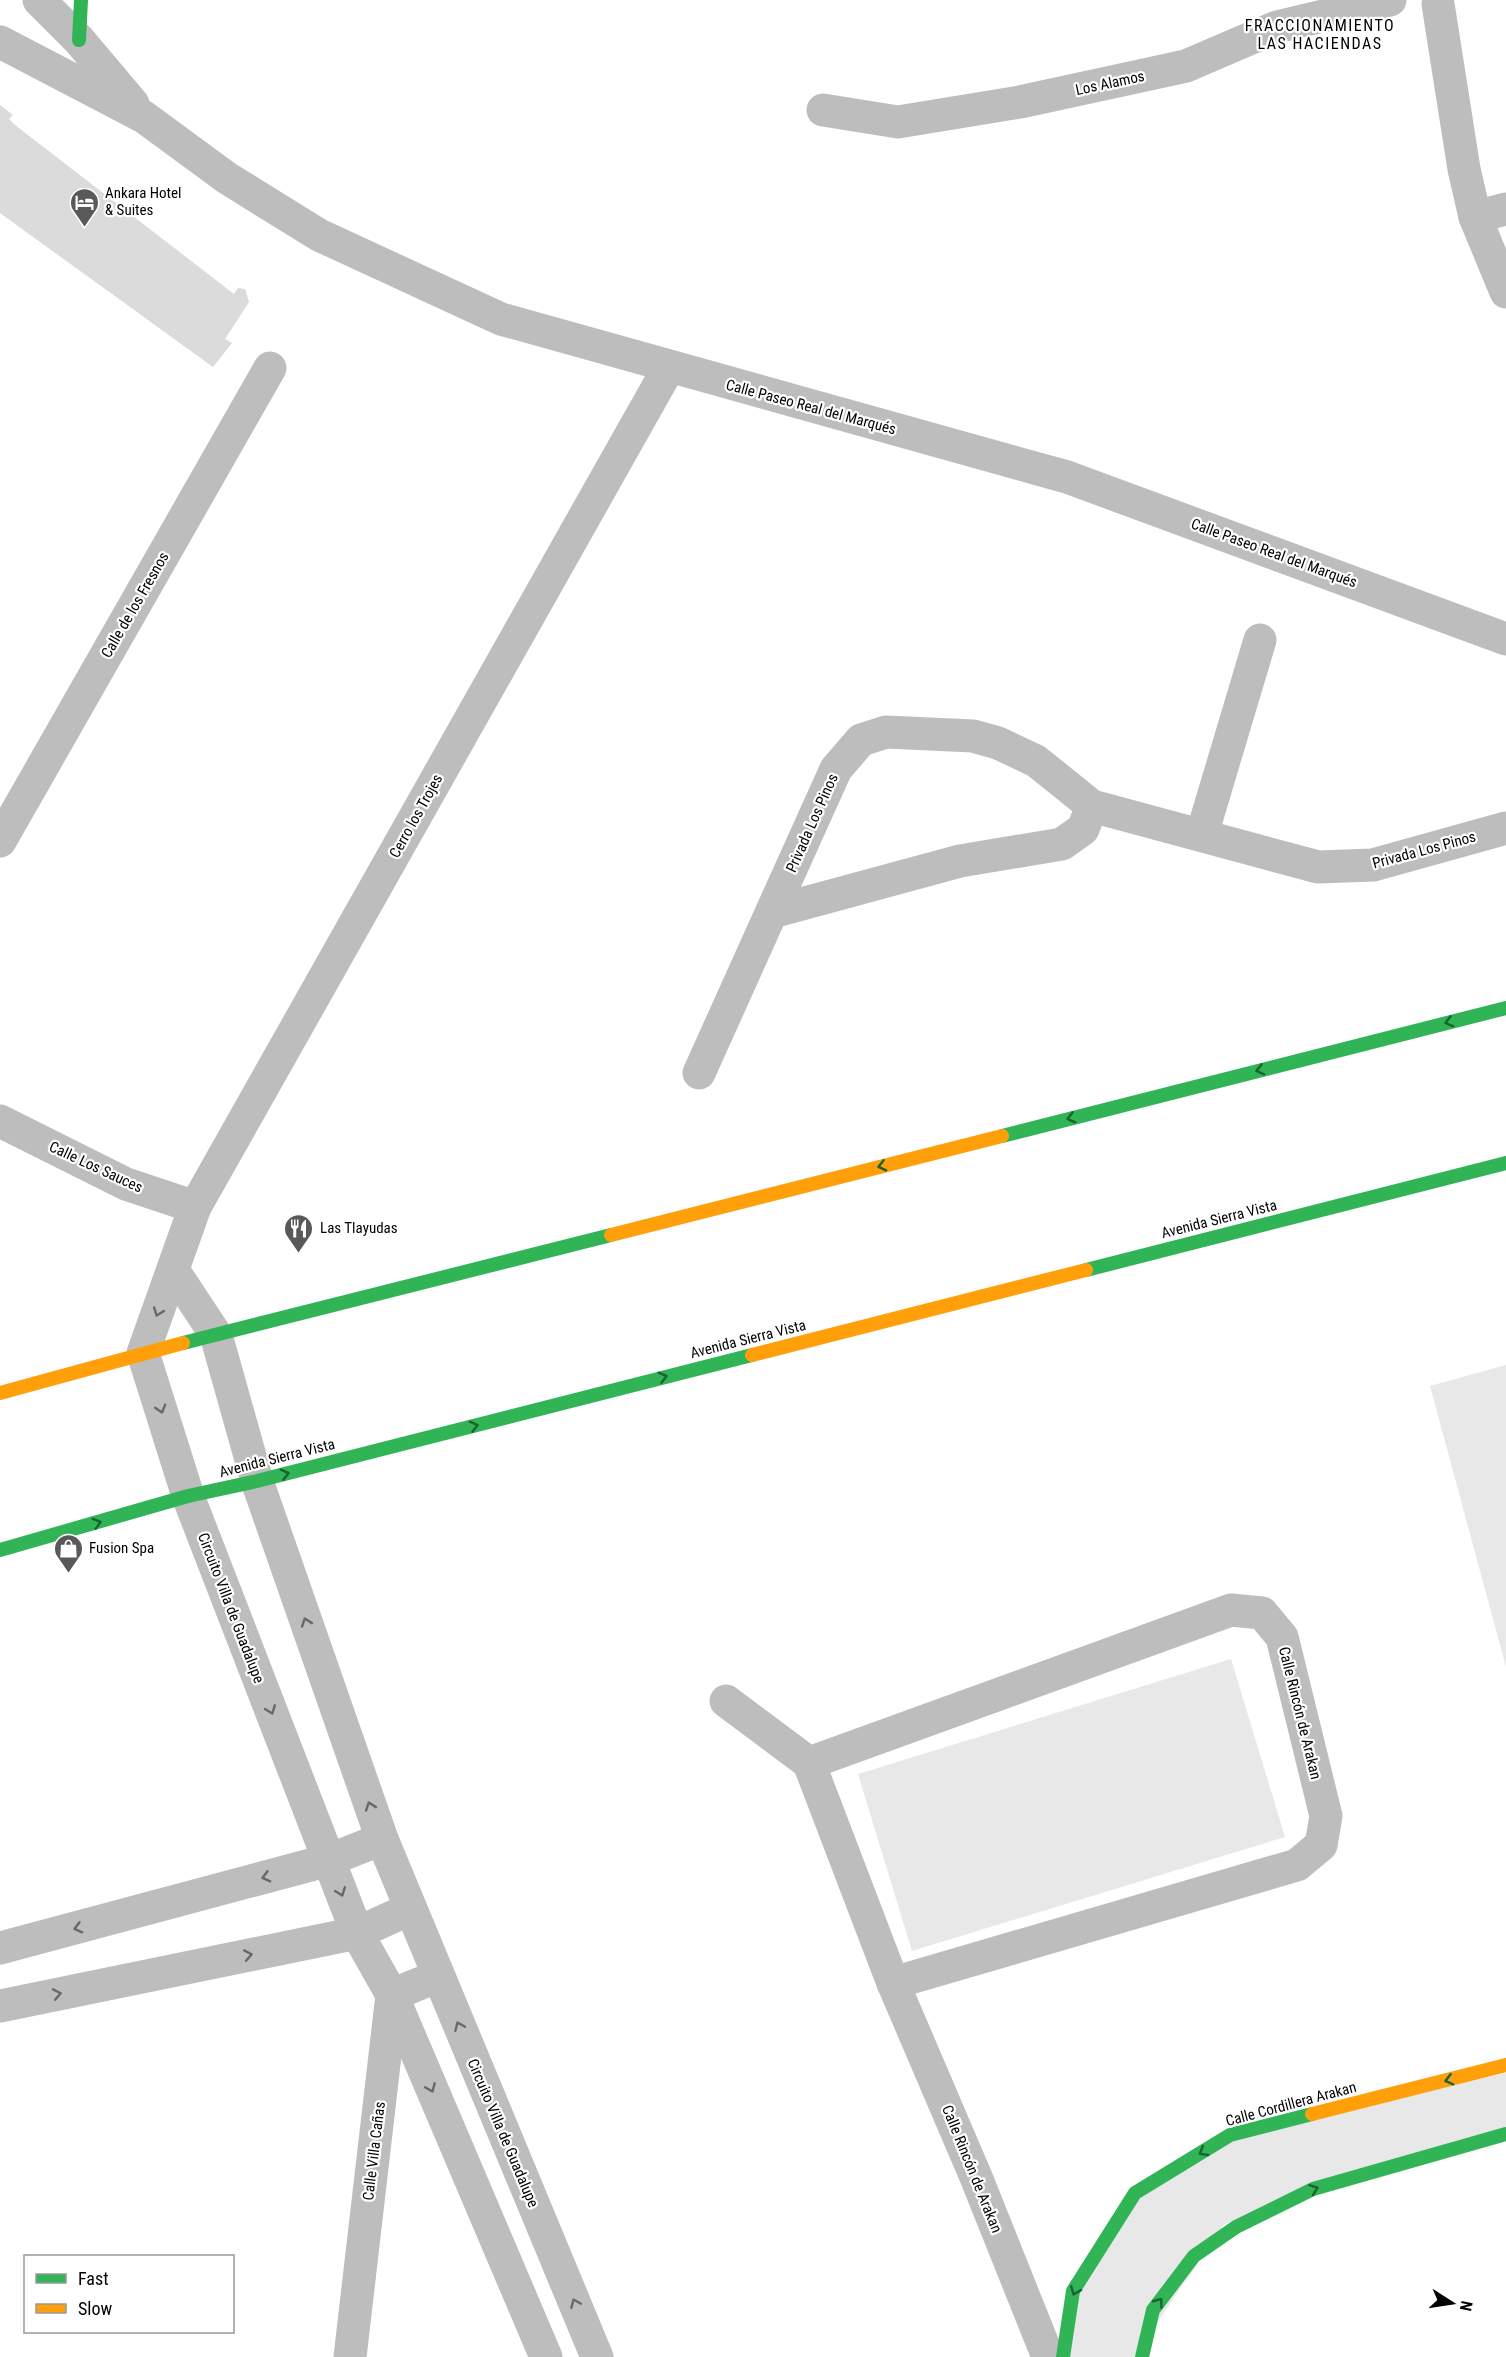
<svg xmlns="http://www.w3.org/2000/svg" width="1506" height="2357" viewBox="0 0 1506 2357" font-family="'Roboto Condensed',sans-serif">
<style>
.green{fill:#e8e8e8}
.building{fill:#dbdbdb}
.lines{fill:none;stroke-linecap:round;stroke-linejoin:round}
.street{stroke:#bdbdbd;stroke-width:33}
.fast{stroke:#30b455;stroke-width:14}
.slow{stroke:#ff9f0a;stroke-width:14}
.oneway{stroke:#1a632f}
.oneway2{stroke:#686868}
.labels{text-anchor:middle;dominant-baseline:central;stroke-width:4.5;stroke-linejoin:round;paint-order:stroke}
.street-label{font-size:15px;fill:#000;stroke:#fff}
.poi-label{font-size:15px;fill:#000;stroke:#fff;text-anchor:start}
.neighbourhood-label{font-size:16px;letter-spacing:1.5px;fill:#000;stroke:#fff}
</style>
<rect width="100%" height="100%" fill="#fff"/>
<g class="green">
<polygon points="1506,1365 1506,1667 1430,1386"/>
<polygon points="1231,1659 1285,1837 912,1951 858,1774"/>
<polygon points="1506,2073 1506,2129 1224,2224 1134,2357 1068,2357 1079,2293 1141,2195 1236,2137"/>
</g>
<polygon class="building" points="0,105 13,115 9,119 15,125 234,294 238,288 245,289 249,302 225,339 232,343 213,367 0,213"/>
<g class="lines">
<g class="street">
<polyline points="39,0 79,40 133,104"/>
<polyline points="1438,4 1464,169 1475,217 1506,292"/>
<polyline points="0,42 144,117 227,178 319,235 501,319 1067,477 1506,639"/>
<polyline points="823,110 898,122 1020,102 1186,66 1277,27 1390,0"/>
<polyline points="1475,217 1506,209"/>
<polyline points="1202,834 1260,640"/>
<polyline points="0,841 270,368"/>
<polyline points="772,912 960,861 1062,844 1083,829 1092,806"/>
<polyline points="699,1073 836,769 861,740 886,732 973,736 998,743 1036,761 1092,806 1318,867 1373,865 1506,828"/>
<polyline points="0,1121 126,1184 195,1207"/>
<polyline points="173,1270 216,1335 257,1481 382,1839 597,2357"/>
<polyline points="726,1701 809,1763 1231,1610 1262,1613 1282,1637 1326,1816 1321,1845 1297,1865 893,1983"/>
<polyline points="809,1763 893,1983 976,2177 1048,2357"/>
<polyline points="0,1948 329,1860 382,1839"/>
<polyline points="0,2006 357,1933 410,1909"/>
<polyline points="350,2357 392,1995 438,1976"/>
<polyline points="546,2357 392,1995 357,1933 188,1496 143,1353 195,1207 669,367"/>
</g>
<g class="fast">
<polyline points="79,40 81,0"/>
<polyline points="1002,1136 1506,1008"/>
<polyline points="1086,1270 1506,1163"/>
<polyline points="183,1343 611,1235"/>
<polyline points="0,1550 188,1496 257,1481 752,1355"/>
<polyline points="1063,2357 1073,2291 1135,2193 1230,2135 1312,2114"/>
<polyline points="1142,2357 1153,2310 1194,2256 1236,2227 1313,2189 1506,2134"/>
</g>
<g class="slow">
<polyline points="611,1235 1002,1136"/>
<polyline points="752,1355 1086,1270"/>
<polyline points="0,1393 183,1343"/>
<polyline points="1312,2114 1506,2065"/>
</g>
</g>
<defs><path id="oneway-chevron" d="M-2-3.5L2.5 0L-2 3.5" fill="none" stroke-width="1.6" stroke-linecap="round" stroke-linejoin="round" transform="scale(1.5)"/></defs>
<g class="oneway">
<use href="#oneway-chevron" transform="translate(1449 1022) rotate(166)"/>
<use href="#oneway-chevron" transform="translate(1260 1070) rotate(166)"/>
<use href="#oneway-chevron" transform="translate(1071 1118) rotate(166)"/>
<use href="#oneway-chevron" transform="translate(882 1166) rotate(166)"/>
<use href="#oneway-chevron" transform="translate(663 1377) rotate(-14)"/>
<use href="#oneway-chevron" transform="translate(474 1426) rotate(-14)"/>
<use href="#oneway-chevron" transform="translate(285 1474) rotate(-14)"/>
<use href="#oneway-chevron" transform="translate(97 1523) rotate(-16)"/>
<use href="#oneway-chevron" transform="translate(1449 2080) rotate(166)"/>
<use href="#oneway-chevron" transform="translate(1203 2152) rotate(149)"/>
<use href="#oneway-chevron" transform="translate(1314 2189) rotate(-21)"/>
<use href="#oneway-chevron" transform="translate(1075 2291) rotate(111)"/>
<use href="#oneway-chevron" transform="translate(1159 2302) rotate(-53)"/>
</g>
<g class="oneway2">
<use href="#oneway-chevron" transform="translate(158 1312) rotate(110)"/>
<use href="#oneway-chevron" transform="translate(161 1409) rotate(73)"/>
<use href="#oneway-chevron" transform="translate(306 1622) rotate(-109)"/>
<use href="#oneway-chevron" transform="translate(271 1710) rotate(69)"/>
<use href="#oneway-chevron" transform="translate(370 1806) rotate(-109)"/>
<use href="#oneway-chevron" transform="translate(266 1877) rotate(165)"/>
<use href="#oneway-chevron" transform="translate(341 1892) rotate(69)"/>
<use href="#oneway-chevron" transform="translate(78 1928) rotate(165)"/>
<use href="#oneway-chevron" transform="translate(248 1955) rotate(-11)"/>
<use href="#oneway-chevron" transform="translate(57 1994) rotate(-11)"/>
<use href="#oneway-chevron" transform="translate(459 2026) rotate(-113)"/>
<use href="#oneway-chevron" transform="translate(431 2088) rotate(67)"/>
<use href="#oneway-chevron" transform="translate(575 2303) rotate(-113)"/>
</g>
<defs>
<symbol id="hotel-pin" viewBox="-11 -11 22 30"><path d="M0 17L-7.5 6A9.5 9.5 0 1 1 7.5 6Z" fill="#595959" stroke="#fff"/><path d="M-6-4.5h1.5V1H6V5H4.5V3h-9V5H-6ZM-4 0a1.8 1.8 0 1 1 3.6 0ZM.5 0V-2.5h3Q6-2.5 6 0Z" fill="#fff"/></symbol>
<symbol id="restaurant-pin" viewBox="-11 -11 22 30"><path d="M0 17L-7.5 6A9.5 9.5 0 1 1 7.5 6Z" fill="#595959" stroke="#fff"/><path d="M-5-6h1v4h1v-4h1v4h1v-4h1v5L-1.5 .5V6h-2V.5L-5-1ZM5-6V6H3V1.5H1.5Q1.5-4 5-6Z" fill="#fff"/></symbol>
<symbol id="shop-pin" viewBox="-11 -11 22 30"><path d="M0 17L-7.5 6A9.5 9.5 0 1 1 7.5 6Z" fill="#595959" stroke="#fff"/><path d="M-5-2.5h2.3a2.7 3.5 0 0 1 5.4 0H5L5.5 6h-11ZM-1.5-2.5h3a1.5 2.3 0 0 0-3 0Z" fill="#fff"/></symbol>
</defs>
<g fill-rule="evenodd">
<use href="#hotel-pin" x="68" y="186" width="33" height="45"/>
<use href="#restaurant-pin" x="282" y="1212" width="33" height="45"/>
<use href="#shop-pin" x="52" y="1532" width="33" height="45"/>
</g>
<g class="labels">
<g class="street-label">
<text transform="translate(1110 83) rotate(-12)">Los Alamos</text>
<text transform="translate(811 407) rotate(15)">Calle Paseo Real del Marqués</text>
<text transform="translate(1274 553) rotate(20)">Calle Paseo Real del Marqués</text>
<text transform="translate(135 605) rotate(-60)">Calle de los Fresnos</text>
<text transform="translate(416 816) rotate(-61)">Cerro los Trojes</text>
<text transform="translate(812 823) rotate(-66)">Privada Los Pinos</text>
<text transform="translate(1424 850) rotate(-15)">Privada Los Pinos</text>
<text transform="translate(96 1167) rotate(25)">Calle Los Sauces</text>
<text transform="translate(1219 1219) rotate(-14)">Avenida Sierra Vista</text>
<text transform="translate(748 1339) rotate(-14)">Avenida Sierra Vista</text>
<text transform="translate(277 1458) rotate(-14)">Avenida Sierra Vista</text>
<text transform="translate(231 1608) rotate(69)">Circuito Villa de Guadalupe</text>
<text transform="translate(1300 1713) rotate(76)">Calle Rincón de Arakan</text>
<text transform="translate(1291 2104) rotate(-15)">Calle Cordillera Arakan</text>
<text transform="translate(503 2133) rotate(67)">Circuito Villa de Guadalupe</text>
<text transform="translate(374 2151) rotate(-83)">Calle Villa Cañas</text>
<text transform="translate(972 2169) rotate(68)">Calle Rincón de Arakan</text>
</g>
<g class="poi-label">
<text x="105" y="193">Ankara Hotel<tspan x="105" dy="17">&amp; Suites</tspan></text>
<text x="320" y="1228">Las Tlayudas</text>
<text x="89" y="1548">Fusion Spa</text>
</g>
<g class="neighbourhood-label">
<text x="1320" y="25">FRACCIONAMIENTO<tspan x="1320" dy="18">LAS HACIENDAS</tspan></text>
</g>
</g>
<rect x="24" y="2255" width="210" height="78" fill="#ffffff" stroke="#999999" stroke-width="1.5"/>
<rect x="36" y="2274" width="30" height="9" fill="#30b455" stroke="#999999" stroke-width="1.5"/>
<text x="78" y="2285" font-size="18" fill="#000000">Fast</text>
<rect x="36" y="2304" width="30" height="9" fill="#ff9f0a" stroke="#999999" stroke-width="1.5"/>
<text x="78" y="2315" font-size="18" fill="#000000">Slow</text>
<g transform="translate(1452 2303) rotate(102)" stroke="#ffffff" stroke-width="4.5" paint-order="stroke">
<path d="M0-4.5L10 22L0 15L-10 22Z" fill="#000000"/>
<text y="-9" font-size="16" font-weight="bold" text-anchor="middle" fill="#000000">N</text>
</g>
</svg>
